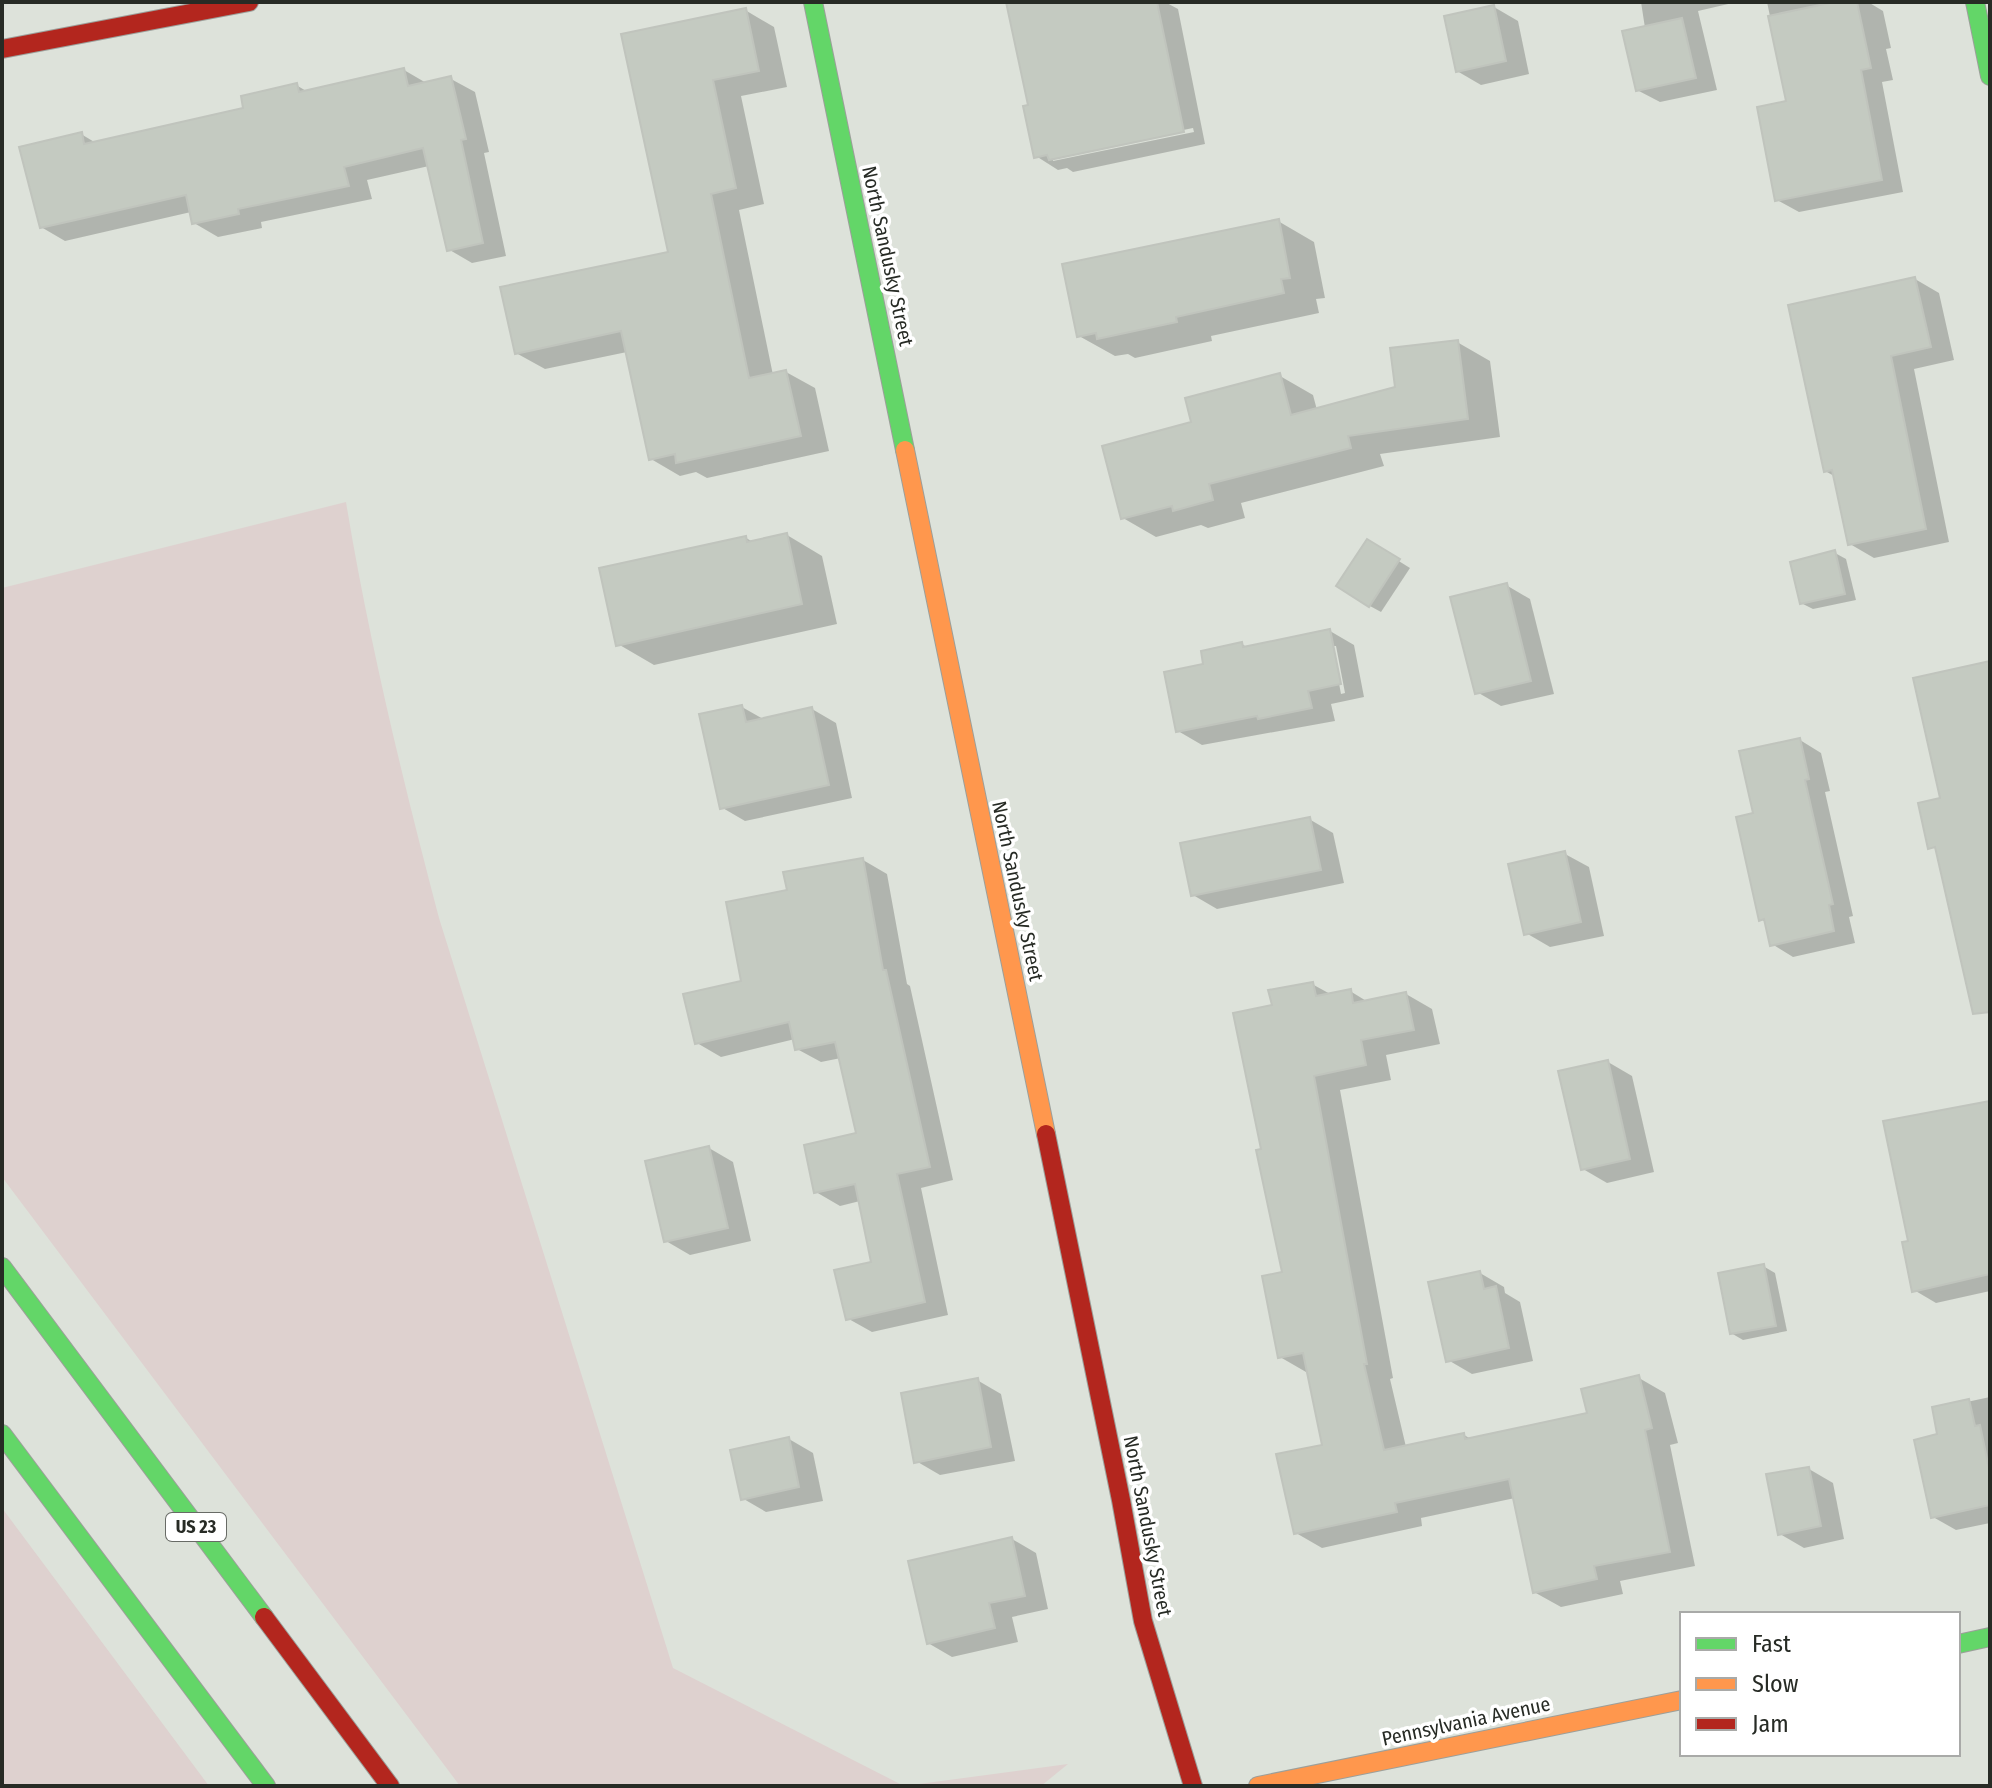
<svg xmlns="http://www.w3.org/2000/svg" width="1992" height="1788" viewBox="0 0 1992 1788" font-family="'Fira Sans Condensed',sans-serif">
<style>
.green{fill:#ded1cf}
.shadow{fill:#0003;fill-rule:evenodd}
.building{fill:#c4cac1;stroke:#c0c4bd;stroke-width:2}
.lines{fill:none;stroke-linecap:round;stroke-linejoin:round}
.fast-casing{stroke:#9c9f9a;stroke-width:20}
.slow-casing{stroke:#9c9f9a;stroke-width:20}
.jam-casing{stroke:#9c9f9a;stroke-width:20}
.fast{stroke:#63d668;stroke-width:18}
.slow{stroke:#ff974d;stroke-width:18}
.jam{stroke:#b3261e;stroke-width:18}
.labels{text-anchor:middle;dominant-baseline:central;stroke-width:7;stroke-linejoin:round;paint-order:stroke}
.shield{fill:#fff;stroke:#686b66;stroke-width:2}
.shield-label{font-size:18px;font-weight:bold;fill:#272b25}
.street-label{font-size:20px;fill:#272b25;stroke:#fff}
</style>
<rect width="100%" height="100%" fill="#dde2da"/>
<g class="green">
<path d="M 346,502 C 369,642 403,781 439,918 L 673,1668 L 904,1786 L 460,1786 L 2,1177 L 2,588 Z"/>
<polygon points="2,1508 209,1786 2,1786"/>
<polygon points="1068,1764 1041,1786 904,1786"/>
</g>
<g class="shadow">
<path d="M 1008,2 L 1165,2 L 1178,9 L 1205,144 L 1073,172 L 1067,168 L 1058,170 L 1036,156 L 1030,106 ZM 1193,128 L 1194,132 L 1053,161 L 1053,157 Z"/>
<polygon points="1641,2 1737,2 1698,11 1717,90 1660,102 1637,90 1645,28"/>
<polygon points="1767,2 1868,2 1883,11 1891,48 1886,49 1893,80 1882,82 1903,192 1799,212 1777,200 1788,102"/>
<polygon points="1494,7 1518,21 1529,74 1481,85 1457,71"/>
<polygon points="745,10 774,27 787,87 741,96 764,204 739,210 773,375 786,372 815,388 829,451 707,478 696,472 680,476 651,459 627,352 545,369 516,353 671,253 623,36"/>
<polygon points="404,70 428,84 451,79 475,92 489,152 484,153 506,256 472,263 448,249 429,166 367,180 372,199 261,222 262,228 218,237 194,223 191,212 65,241 41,227 81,134 96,143 246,109 296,85 308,92"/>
<polygon points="1278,221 1314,242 1325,298 1316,299 1319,313 1211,336 1212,341 1135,358 1128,354 1115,356 1079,336"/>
<polygon points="1915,279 1939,293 1954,360 1914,369 1949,542 1874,558 1850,544 1836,477 1825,471"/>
<polygon points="1457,342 1490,361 1500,437 1380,454 1384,466 1241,503 1245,518 1208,528 1201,525 1156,537 1123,518 1194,423 1280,376 1313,395 1317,410 1398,388"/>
<polygon points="787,535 822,556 837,624 654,665 618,644 746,538 753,542"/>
<polygon points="1368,542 1410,568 1381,612 1370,606"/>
<polygon points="1835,553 1846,559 1856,600 1813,609 1801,603"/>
<polygon points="1506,585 1530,599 1554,694 1501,706 1477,692"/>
<path d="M 1330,631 L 1354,645 L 1364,697 L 1331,704 L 1335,721 L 1202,745 L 1178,731 L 1206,666 L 1242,644 L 1248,648 ZM 1332,646 L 1336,646 L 1345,693 L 1341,694 Z"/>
<polygon points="742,707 765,720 812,709 836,723 852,798 745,821 721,807"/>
<polygon points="1800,740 1821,753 1830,791 1825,792 1853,916 1849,917 1855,943 1793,957 1772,944 1766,922 1760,919 1755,815"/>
<polygon points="1309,819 1333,833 1344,883 1217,909 1193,895"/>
<polygon points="1565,854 1589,867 1604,936 1550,947 1526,933"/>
<polygon points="863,860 887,874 907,984 910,986 953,1180 921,1188 948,1315 872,1332 847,1318 874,1263 860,1201 840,1206 816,1192 858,1135 841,1058 821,1062 797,1049 795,1039 721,1057 697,1043 743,983 789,892"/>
<polygon points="1312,984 1332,995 1350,991 1368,1002 1406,994 1432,1009 1440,1044 1386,1055 1391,1080 1340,1090 1393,1378 1390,1379 1406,1447 1464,1435 1471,1439 1590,1414 1639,1378 1665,1393 1678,1443 1670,1445 1695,1566 1620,1581 1623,1594 1561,1607 1534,1592 1515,1498 1421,1518 1422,1526 1322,1548 1296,1533 1325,1446 1309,1372 1306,1372 1280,1357 1284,1274 1263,1150 1274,1007"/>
<polygon points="1608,1062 1632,1076 1654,1172 1607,1183 1583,1169"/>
<polygon points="1990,1102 1990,1291 1936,1303 1914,1290 1910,1242"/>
<polygon points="709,1148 733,1162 751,1241 690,1255 666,1241"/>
<polygon points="1763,1266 1775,1273 1787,1331 1743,1340 1731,1333"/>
<polygon points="1480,1273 1504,1287 1505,1293 1520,1302 1533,1361 1472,1374 1448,1360"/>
<polygon points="977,1380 1001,1394 1015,1461 940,1475 916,1461"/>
<polygon points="1990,1397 1990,1523 1956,1530 1933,1517 1940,1436 1934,1409"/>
<polygon points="789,1439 813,1453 823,1501 766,1512 742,1498"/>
<polygon points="1809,1469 1833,1483 1844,1539 1804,1548 1780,1534"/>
<polygon points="1012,1539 1036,1553 1048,1609 1012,1617 1018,1642 952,1657 928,1643"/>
</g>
<g class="building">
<polygon points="1006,2 1157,2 1184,132 1049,160 1047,155 1034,158 1023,106 1028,105"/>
<polygon points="1834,2 1857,2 1871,68 1861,70 1882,180 1775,201 1757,107 1786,101 1768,16"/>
<polygon points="1494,5 1506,61 1456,72 1444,16"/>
<polygon points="746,8 759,71 713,80 736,188 711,194 749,378 786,370 801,436 676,463 675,454 649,460 621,331 515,354 500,287 668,252 621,34"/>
<polygon points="1682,18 1696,78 1636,91 1622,31"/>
<polygon points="404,68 408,86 451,76 466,139 461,140 483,243 447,251 423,148 344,167 349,186 238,209 239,214 192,224 186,195 40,228 19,147 82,132 84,144 243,108 241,96 297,83 299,92"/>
<polygon points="1279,219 1290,278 1281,279 1284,293 1176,317 1177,322 1097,339 1096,333 1077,337 1062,264"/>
<polygon points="1915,277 1931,347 1891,356 1926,529 1848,545 1832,470 1824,472 1788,305"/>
<polygon points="1458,340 1468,419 1348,436 1351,448 1209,484 1213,500 1173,511 1172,506 1121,519 1102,446 1191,422 1185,398 1280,373 1291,415 1395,387 1390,348"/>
<polygon points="787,533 802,604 616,646 599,568 746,536 747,542"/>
<polygon points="1367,539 1400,559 1369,607 1336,586"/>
<polygon points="1835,550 1845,594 1800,604 1790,562"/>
<polygon points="1507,583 1531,681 1475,694 1450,597"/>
<polygon points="1330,629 1341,684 1308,691 1312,708 1258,719 1257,716 1176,732 1164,672 1203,664 1201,651 1242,642 1243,647"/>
<polygon points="1990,661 1990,1012 1973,1014 1935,847 1928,849 1918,803 1940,798 1913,678"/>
<polygon points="742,705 746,722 812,707 829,785 720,809 699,714"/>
<polygon points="1800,738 1809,779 1805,780 1833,904 1829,905 1834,931 1770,946 1764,919 1759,921 1736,817 1753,813 1739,751"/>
<polygon points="1310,817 1321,870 1191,896 1180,843"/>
<polygon points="1565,851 1581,922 1524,935 1508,864"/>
<polygon points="863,858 883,970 886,970 930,1167 897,1174 925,1302 846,1320 834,1270 871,1262 855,1184 814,1193 804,1145 856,1133 835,1042 795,1050 789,1022 695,1044 683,994 741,981 726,902 787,890 783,872"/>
<polygon points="1313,982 1316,996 1351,989 1353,1003 1406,992 1414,1030 1361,1040 1366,1065 1314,1076 1367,1364 1364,1364 1384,1450 1464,1433 1465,1439 1587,1413 1581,1389 1639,1375 1652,1428 1645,1430 1670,1552 1594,1566 1597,1579 1533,1593 1509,1479 1395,1503 1397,1512 1294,1534 1276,1454 1322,1445 1303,1353 1278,1358 1262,1276 1282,1272 1256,1150 1261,1149 1233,1013 1272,1005 1268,990"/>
<polygon points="1608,1060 1630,1159 1581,1170 1558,1071"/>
<polygon points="1990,1101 1990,1274 1912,1292 1902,1242 1908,1241 1883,1121"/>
<polygon points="709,1146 728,1228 664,1242 645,1161"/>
<polygon points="1764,1264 1776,1326 1730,1334 1718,1273"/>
<polygon points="1480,1271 1484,1289 1496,1286 1509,1348 1446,1362 1428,1282"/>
<polygon points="978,1378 991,1447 914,1463 901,1393"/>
<polygon points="1969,1399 1975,1426 1980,1425 1990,1473 1990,1505 1931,1518 1914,1440 1937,1434 1932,1407"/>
<polygon points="789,1437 799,1487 741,1500 730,1450"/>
<polygon points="1809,1467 1821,1526 1778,1535 1766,1474"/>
<polygon points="1012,1537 1025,1596 989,1603 995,1628 927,1644 908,1561"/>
</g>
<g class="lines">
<defs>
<g id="fast">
<polyline points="813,2 905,450"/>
<polyline points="1975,2 1990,76"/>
<polyline points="2,1267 264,1617"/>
<polyline points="2,1434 266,1786"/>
<polyline points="1958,1644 1990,1637"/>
</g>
<g id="slow">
<polyline points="905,450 1046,1134"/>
<polyline points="1258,1786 1682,1700"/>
</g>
<g id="jam">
<polyline points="2,49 249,2"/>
<polyline points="1046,1134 1121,1500 1143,1621 1193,1786"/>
<polyline points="264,1617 390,1786"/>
</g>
</defs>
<use href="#fast" class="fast-casing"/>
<use href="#slow" class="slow-casing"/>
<use href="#jam" class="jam-casing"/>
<use href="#fast" class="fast"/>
<use href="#slow" class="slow"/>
<use href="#jam" class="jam"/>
</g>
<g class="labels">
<rect class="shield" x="166" y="1513" width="60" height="28" rx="6"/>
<g class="shield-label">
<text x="196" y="1527">US 23</text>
</g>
<g class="street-label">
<text transform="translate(888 256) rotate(78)">North Sandusky Street</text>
<text transform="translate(1018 891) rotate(78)">North Sandusky Street</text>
<text transform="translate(1148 1526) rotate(79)">North Sandusky Street</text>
<text transform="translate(1466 1721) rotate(-12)">Pennsylvania Avenue</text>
</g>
</g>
<rect width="1992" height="1788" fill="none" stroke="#272b25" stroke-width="8"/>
<rect x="1680" y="1612" width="280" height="144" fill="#ffffff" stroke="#a9aaa8" stroke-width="2"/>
<rect x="1696" y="1638" width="40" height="12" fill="#63d668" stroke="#a9aaa8" stroke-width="2"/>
<text x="1752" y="1652" font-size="24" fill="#272b25">Fast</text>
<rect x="1696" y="1678" width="40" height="12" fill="#ff974d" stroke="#a9aaa8" stroke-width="2"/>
<text x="1752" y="1692" font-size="24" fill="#272b25">Slow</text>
<rect x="1696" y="1718" width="40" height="12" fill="#b3261e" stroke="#a9aaa8" stroke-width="2"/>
<text x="1752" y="1732" font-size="24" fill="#272b25">Jam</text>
</svg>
